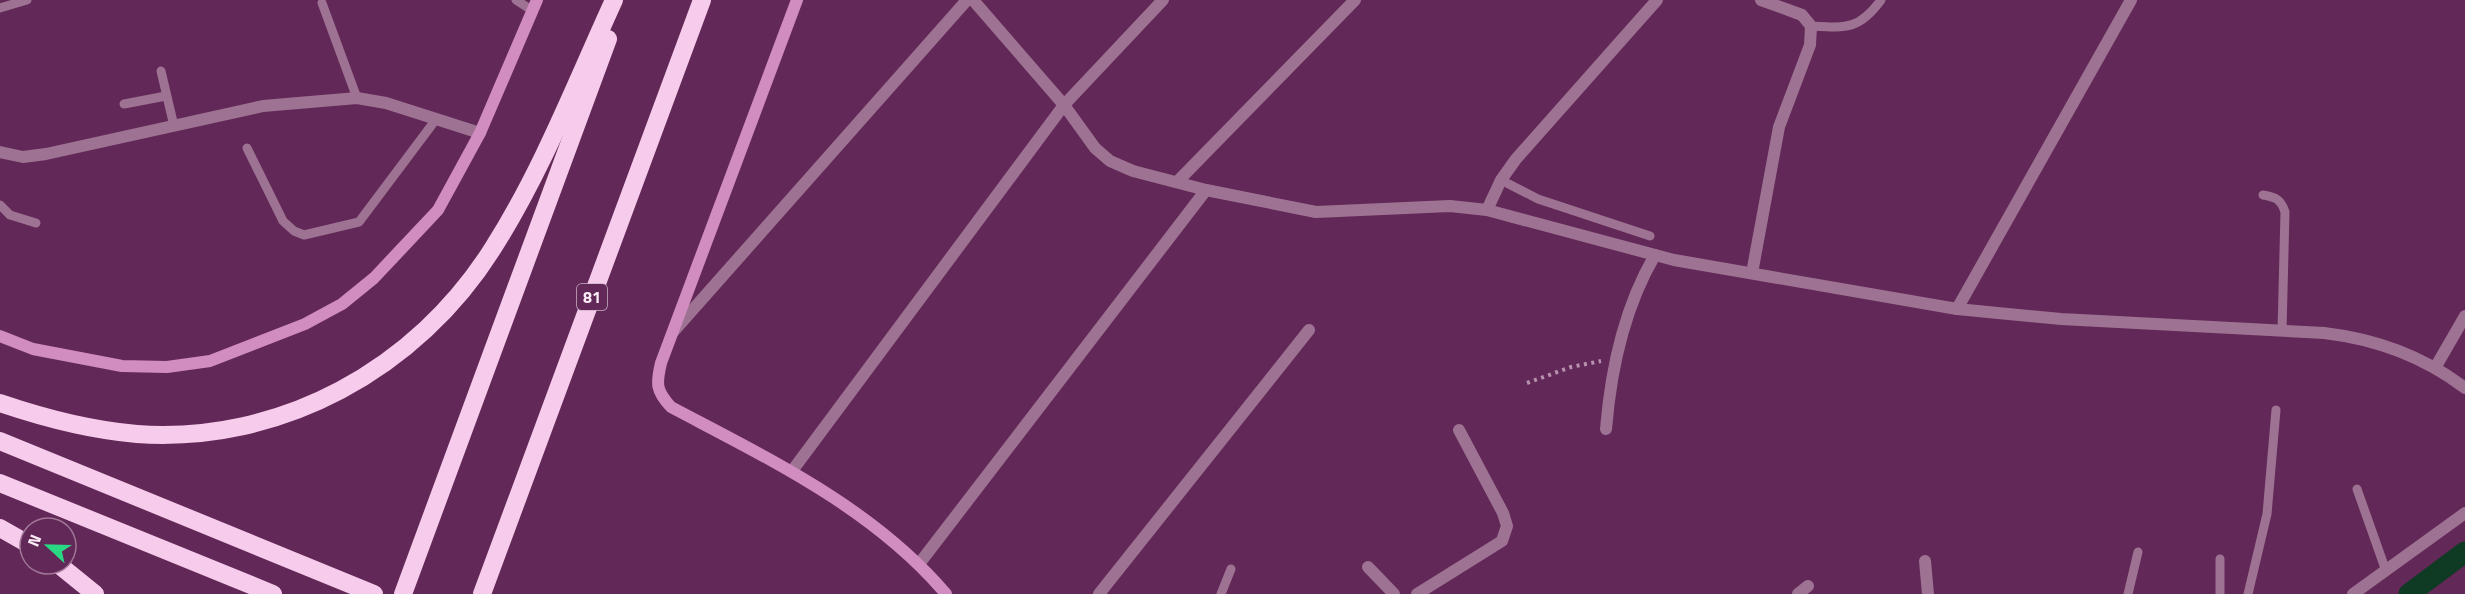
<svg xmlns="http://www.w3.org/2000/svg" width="2465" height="594" viewBox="0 0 2465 594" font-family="'Titillium Web',sans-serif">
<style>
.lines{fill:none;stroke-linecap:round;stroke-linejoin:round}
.canal{stroke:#0f3a23;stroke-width:21}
.path{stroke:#b592ad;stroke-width:4;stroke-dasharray:3 4.5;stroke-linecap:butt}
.lane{stroke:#9e7293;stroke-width:9}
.street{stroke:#9e7293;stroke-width:12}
.secondary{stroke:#d18cc0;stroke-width:12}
.highway{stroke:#f6cbeb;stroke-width:18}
.labels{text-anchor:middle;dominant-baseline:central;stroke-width:5;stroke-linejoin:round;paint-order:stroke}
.shield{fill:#622857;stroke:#cdb1c6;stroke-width:1.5}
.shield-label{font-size:16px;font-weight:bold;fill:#fbecf6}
</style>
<rect width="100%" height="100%" fill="#622857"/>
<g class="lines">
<polyline class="canal" points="2409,594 2465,552"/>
<polyline class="path" points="1527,383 1571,367 1601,361"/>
<g class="lane">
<polyline points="516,0 533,11"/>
<polyline points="322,3 357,98"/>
<polyline points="0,8 27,0"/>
<path d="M 1811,26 C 1846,28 1859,30 1881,0"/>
<polyline points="161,71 174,126"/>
<polyline points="124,104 166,96"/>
<polyline points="247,148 283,221 294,231 304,235 359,222 437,118"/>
<polyline points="1501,180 1538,199 1650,236"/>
<path d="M 2263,195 C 2275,197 2281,199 2285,212 L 2282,331"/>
<polyline points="0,205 10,215 36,223"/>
<polyline points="2357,489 2386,571"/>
<polyline points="2220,559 2220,594"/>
<polyline points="1221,594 1231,569"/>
<polyline points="2128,594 2138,552"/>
<polyline points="2248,594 2267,514 2276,410"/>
</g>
<g class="street">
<path d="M 973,0 L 1064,105 L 1095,148 L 1110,161 L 1133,171 L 1206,190 L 1316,212 L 1450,206 L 1487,210 L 1674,260 L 1957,309 L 2061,319 L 2324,333 C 2376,339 2423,356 2465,388"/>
<polyline points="0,152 23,157 46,154 263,106 357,98 386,103 480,133"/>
<polyline points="1177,182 1355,0"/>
<polyline points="1487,210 1501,180 1516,159 1657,0"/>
<polyline points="1752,273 1779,127 1810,45 1811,26 1802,15 1761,0"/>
<polyline points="1957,309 2131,0"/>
<polyline points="673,332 967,0"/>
<polyline points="2435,368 2465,316"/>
<path d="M 1606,429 C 1611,367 1624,308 1655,255"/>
<polyline points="792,471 1064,105 1163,0"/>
<polyline points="1925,561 1928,594"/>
<polyline points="919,564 1206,190"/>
<polyline points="1368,567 1394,594"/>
<polyline points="1099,594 1309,330"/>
<polyline points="1417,594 1502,541 1507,526 1503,513 1459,430"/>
<polyline points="1798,594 1808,586"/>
<polyline points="2353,594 2465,513"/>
</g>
<g class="secondary">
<path d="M 797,0 L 661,363 C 656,384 656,391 671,407 C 769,459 873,508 946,594"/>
<polyline points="0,336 33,349 122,366 167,367 210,361 305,324 342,304 374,278 438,210 480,133 537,0"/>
</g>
<g class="highway">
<path d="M 0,403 C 44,418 90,430 137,434 C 281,444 417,369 493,248 C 542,171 576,83 614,0"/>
<polyline points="0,441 374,594"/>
<polyline points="0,483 273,594"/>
<polyline points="0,528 30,545"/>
<polyline points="58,564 95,594"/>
<polyline points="403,594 608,39"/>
<polyline points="482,594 702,0"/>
</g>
</g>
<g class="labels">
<rect class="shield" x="577" y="284" width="30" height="26" rx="4.5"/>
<g class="shield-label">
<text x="592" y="297">81</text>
</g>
</g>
<g transform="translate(48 546) rotate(292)"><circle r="28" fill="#622857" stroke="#9f7697" stroke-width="1.5"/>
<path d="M0-4.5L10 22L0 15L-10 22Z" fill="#2ad884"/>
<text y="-9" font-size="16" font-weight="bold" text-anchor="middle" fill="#fbecf6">N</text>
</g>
</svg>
